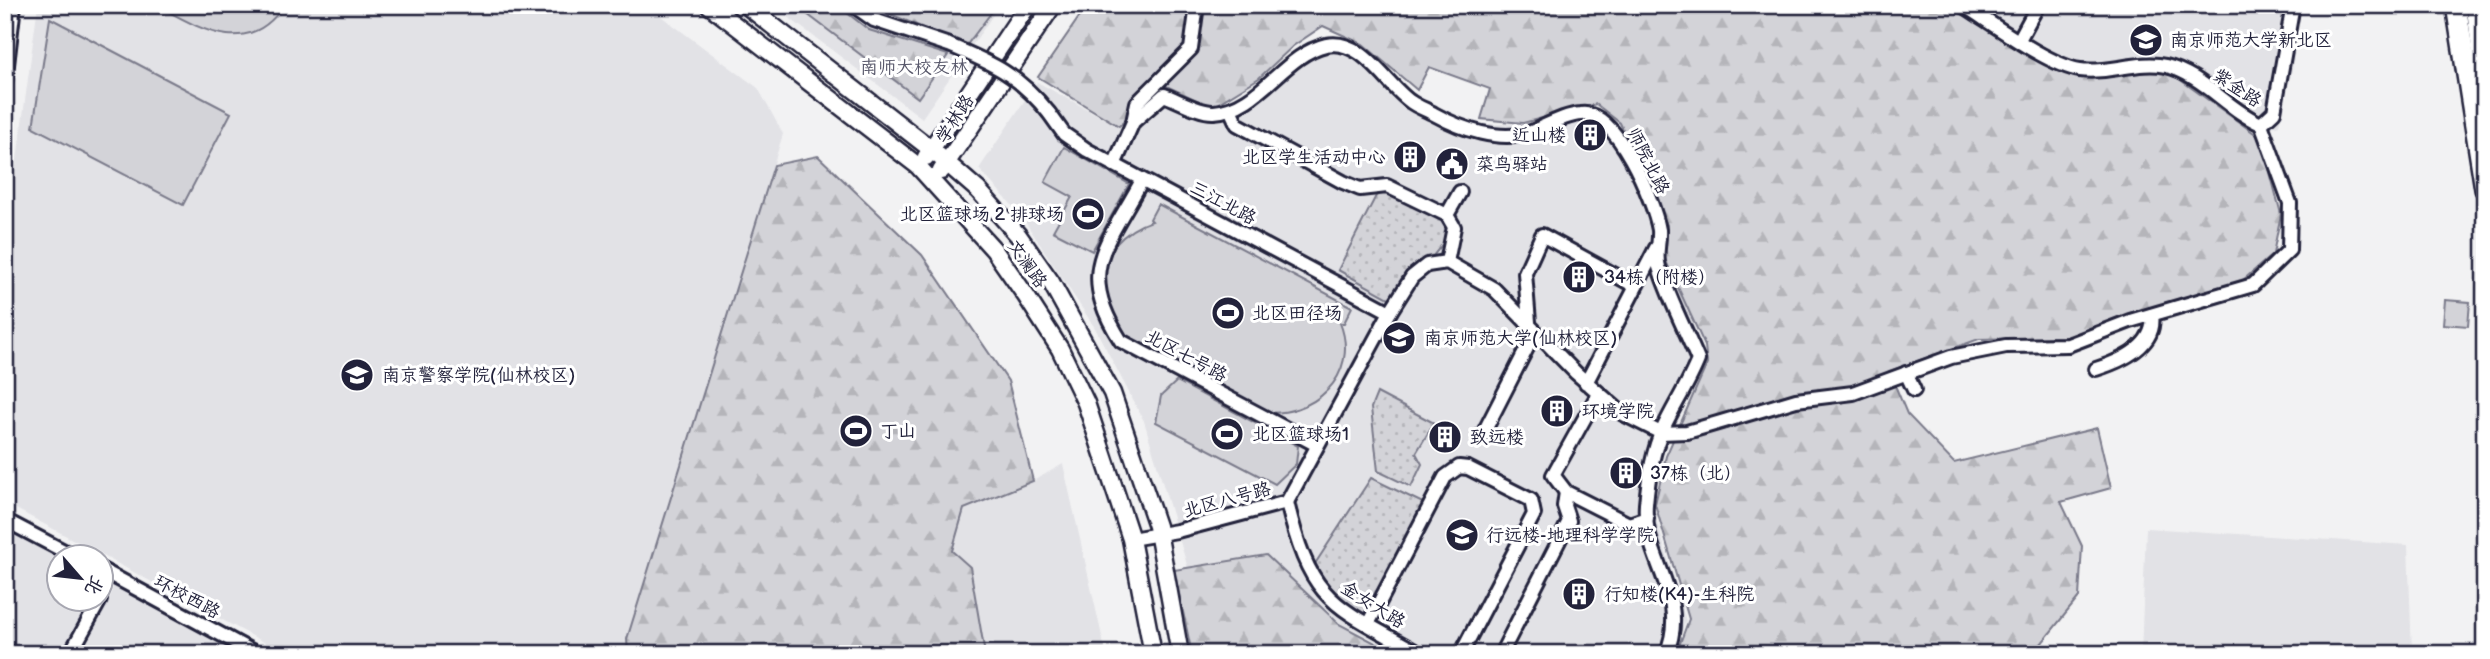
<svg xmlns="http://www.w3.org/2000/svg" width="2490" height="659" viewBox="0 0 2490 659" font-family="'Balsamiq Sans','LXGW WenKai TC',sans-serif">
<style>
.built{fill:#e2e2e6}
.forest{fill:url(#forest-firs);stroke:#7a7a8a;stroke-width:2}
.garden{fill:url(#garden-dots);stroke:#7a7a8a;stroke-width:2}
.pitch{fill:#d3d3d8;stroke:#7a7a8a;stroke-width:2}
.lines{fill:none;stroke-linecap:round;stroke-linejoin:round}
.minor-casing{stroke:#22223b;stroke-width:18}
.major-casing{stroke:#22223b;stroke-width:21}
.highway-casing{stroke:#22223b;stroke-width:24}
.minor{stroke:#fff;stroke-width:12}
.major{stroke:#fff;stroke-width:16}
.highway{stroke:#fff;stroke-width:19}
.minor-bridge-casing{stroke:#22223b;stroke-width:18;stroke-linecap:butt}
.minor-bridge{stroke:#fff;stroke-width:12}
.labels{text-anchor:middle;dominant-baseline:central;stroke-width:6;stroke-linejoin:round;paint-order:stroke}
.poi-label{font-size:18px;fill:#22223b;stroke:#fff;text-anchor:start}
.park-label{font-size:18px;fill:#57576a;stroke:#fff}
.street-label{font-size:18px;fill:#22223b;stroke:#fff}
</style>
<defs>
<pattern id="forest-firs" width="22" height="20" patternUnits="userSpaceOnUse" patternTransform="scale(1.75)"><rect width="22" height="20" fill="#d3d3d8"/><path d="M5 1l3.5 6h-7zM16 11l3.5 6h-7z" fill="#b5b5ba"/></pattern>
<pattern id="garden-dots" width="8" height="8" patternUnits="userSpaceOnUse" patternTransform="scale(1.75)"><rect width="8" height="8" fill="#d3d3d8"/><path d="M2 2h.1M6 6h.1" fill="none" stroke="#b5b5ba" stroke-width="1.8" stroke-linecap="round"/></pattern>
</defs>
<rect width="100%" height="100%" fill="#f2f2f3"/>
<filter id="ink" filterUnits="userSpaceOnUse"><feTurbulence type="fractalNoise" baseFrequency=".0143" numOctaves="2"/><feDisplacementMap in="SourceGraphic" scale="14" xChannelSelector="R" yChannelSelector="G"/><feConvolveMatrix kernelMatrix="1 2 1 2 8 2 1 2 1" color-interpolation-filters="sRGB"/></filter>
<g filter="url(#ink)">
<g class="built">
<polygon points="5,5 23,5 5,154"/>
<polygon points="38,5 646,5 758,88 783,134 627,639 628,654 286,654 5,503 5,248"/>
<polygon points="772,5 1000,5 922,118"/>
<polygon points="1934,5 2301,5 2292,70 2279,125 2250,135 2076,85"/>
<polygon points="1328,40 1365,51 1423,104 1474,124 1529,124 1591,103 1636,150 1662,257 1688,307 1704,363 1663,455 1652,504 1686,621 1671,654 1402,654 1326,616 1199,605 1144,421 1095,328 1020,214 979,169 1037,82 1120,127 1164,88 1211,109 1245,91 1287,58"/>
<polygon points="1063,464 1106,654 985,654 970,568 952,551 963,509 1033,481"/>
<polygon points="5,513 90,557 60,558 60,600 102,600 102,564 271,654 5,654"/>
<polygon points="2146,528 2408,545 2412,654 2141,654"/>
</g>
<g class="forest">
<polygon points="795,5 837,5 869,30 948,55 918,98"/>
<polygon points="869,5 997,5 966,46"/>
<polygon points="1080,5 1958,5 2081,73 2168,71 2261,138 2281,214 2273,254 2242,281 2068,337 1979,339 1889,371 1907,414 1954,463 2097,428 2111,488 2061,502 2082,546 2079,597 2033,654 1676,654 1689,619 1655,504 1666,456 1707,364 1705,346 1664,257 1667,225 1620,123 1596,104 1523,123 1481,119 1490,89 1429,67 1417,90 1363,44 1323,26 1293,46 1259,78 1212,107 1164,85 1119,126 1038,77 1084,10"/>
<polygon points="818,156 922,255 1008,381 1033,481 964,509 952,551 970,567 985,654 628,654 627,639 774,165"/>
<polygon points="1266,555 1339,624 1396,654 1192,654 1174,570"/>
</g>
<g class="garden">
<polygon points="1380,188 1447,215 1445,241 1396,302 1338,270"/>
<polygon points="1377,393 1434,423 1416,453 1422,464 1411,487 1378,471 1371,408"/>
<polygon points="1371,478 1429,506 1368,624 1309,573"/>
</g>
<g class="pitch">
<path d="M 156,5 L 284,5 C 248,60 199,28 156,5 Z"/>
<polygon points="50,18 231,113 183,205 33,127"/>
<polygon points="1064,147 1129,184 1092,251 1053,231 1072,197 1045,182"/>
<path d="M 1158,204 L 1352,307 L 1344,323 L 1340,323 C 1361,376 1312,419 1261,412 L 1121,337 C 1115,321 1104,302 1101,285 C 1097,255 1126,229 1152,221 L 1150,219 Z"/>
<polygon points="2445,300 2470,302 2468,326 2443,324"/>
<polygon points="1177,381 1298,446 1296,464 1275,484 1156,422 1161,396"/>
</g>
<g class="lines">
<defs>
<g id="minor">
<polyline points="853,5 874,20 949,45"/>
<path d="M 1963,5 C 1992,23 2048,65 2080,70 C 2108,74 2139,60 2166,66 C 2202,74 2228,110 2261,124"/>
<polyline points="2019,40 2038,5"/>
<polyline points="5,82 14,5"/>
<polyline points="1230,109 1237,124 1343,182 1360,189 1387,186 1447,215 1454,227 1447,262"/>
<polyline points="1049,113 1064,134 1087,150 1390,312 1412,277 1427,265 1447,262 1494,289 1576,373 1623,414 1661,433 1687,432 1796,400 1853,393 1951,357 2006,346 2068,345 2130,321 2253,285 2289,250 2290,203 2261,124"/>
<polyline points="1133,122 1137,103 1191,49 1197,5"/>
<polyline points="2261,124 2274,112 2293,5"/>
<path d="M 1114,165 L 1133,122 L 1164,95 C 1178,100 1200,113 1214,112 C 1260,109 1283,55 1326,45 C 1362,37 1386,85 1411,102 C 1418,107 1427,110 1434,114 C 1461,129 1500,143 1531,132 C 1546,126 1564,115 1581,114 C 1616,109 1654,201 1659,230 C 1660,242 1655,256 1659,267 C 1669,299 1685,329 1698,360 C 1688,385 1673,407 1662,431 C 1652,453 1648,481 1646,504 C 1642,560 1691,596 1666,654"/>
<path d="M 1142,180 C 1107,246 1075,269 1121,341 L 1317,445"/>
<polyline points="1447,215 1460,192"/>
<path d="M 2096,369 C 2121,361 2157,346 2152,315"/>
<polyline points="1906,373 1914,390"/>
<polyline points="1586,383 1656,248"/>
<polyline points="1598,394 1553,475 1566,492 1629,524 1647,518"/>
<polyline points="1482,436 1527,348 1529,322 1525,273 1542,235 1635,286"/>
<polyline points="1287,502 1390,312"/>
<path d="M 1287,502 C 1311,604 1334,605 1420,654"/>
<polyline points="5,520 77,558"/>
<polyline points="1131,539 1177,531 1287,502"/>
<polyline points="102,570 257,654"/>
<polyline points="1368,624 1445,477 1459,467 1468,468 1531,500 1534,514 1461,654"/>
<polyline points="5,650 12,654"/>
<polyline points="70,654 100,600"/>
<polyline points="1501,654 1569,521 1564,506 1566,492"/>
</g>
<g id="major">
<polyline points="709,5 918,166 994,250 1026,296 1060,349 1086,403 1131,539 1153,654"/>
<polyline points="746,5 932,150 978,190 1018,235 1051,282 1112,393 1157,526 1180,654"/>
<polyline points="926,157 1028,5"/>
<polyline points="941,171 1053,5"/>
</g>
<g id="highway">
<polyline points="2456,5 2485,189"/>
<polyline points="2476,5 2485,75"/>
</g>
</defs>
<use href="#minor" class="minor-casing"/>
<use href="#major" class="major-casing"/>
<use href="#highway" class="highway-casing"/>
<use href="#minor" class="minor"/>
<use href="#major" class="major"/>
<use href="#highway" class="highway"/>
<defs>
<path id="minor-bridge" d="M 949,45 C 992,63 1019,75 1049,113"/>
</defs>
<use href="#minor-bridge" class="minor-bridge-casing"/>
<use href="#minor-bridge" class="minor-bridge"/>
</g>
</g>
<defs>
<symbol id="university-disc" viewBox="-11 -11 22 22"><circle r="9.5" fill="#22223b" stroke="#fff"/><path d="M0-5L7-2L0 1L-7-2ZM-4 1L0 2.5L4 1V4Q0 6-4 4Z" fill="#fff"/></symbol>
<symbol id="building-disc" viewBox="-11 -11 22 22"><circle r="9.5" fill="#22223b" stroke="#fff"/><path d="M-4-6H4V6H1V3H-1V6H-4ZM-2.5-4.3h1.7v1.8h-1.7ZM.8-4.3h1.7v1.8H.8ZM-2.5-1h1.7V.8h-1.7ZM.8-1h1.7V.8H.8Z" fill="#fff"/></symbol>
<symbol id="civic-disc" viewBox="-11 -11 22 22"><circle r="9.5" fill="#22223b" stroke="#fff"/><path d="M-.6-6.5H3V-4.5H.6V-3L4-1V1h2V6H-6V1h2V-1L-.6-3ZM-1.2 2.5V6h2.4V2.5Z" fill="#fff"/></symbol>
<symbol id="stadium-disc" viewBox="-11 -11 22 22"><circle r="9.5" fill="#22223b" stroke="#fff"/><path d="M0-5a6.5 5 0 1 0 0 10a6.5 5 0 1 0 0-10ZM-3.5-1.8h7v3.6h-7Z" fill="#fff"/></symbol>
</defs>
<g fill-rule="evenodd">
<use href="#university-disc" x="2127" y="21" width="38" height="38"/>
<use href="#building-disc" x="1571" y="116" width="38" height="38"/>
<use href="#building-disc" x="1391" y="138" width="38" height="38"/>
<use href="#civic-disc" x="1433" y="145" width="38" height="38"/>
<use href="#stadium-disc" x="1069" y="195" width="38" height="38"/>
<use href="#building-disc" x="1560" y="258" width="38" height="38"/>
<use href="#stadium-disc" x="1209" y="294" width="38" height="38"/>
<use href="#university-disc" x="1380" y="319" width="38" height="38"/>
<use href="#university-disc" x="338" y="356" width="38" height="38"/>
<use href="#building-disc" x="1538" y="392" width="38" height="38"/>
<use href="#stadium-disc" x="837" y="412" width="38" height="38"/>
<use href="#stadium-disc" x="1208" y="415" width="38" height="38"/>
<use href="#building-disc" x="1426" y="418" width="38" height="38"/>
<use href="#building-disc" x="1607" y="454" width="38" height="38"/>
<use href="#university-disc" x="1443" y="516" width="38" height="38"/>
<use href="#building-disc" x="1560" y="575" width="38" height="38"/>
</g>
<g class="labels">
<g class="poi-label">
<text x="2170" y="40">南京师范大学新北区</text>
<text x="1566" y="135" text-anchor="end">近山楼</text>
<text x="1386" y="157" text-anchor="end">北区学生活动中心</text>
<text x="1476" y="164">菜鸟驿站</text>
<text x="1064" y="214" text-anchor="end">北区篮球场 2 排球场</text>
<text x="1604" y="277">34栋（附楼）</text>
<text x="1252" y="313">北区田径场</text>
<text x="1424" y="338">南京师范大学(仙林校区)</text>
<text x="382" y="375">南京警察学院(仙林校区)</text>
<text x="1582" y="411">环境学院</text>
<text x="880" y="431">丁山</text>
<text x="1252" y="434">北区篮球场1</text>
<text x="1470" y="437">致远楼</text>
<text x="1650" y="473">37栋（北）</text>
<text x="1486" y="535">行远楼-地理科学学院</text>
<text x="1604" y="594">行知楼(K4)-生科院</text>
</g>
<g class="park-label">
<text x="914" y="67">南师大校友林</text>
</g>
<g class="street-label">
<text transform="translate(2237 88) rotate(34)">紫金路</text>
<text transform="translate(955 119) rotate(-57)">学林路</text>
<text transform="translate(1648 161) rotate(63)">师院北路</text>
<text transform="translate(1223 203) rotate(28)">三江北路</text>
<text transform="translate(1027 264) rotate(55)">文澜路</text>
<text transform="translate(1186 356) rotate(28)">北区七号路</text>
<text transform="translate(1227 500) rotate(-15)">北区八号路</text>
<text transform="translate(187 597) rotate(28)">环校西路</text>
<text transform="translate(1373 605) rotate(32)">金女大路</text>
</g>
</g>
<rect width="2490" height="659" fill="none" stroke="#fff" stroke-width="28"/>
<rect x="14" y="14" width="2462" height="631" fill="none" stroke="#22223b" stroke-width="2.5" filter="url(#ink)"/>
<g transform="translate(80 578) rotate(118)"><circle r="33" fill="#ffffff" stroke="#a7a7b1" stroke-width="2"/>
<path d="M0-5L12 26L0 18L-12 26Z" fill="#22223b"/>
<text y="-10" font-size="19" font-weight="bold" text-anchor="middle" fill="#22223b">北</text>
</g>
</svg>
